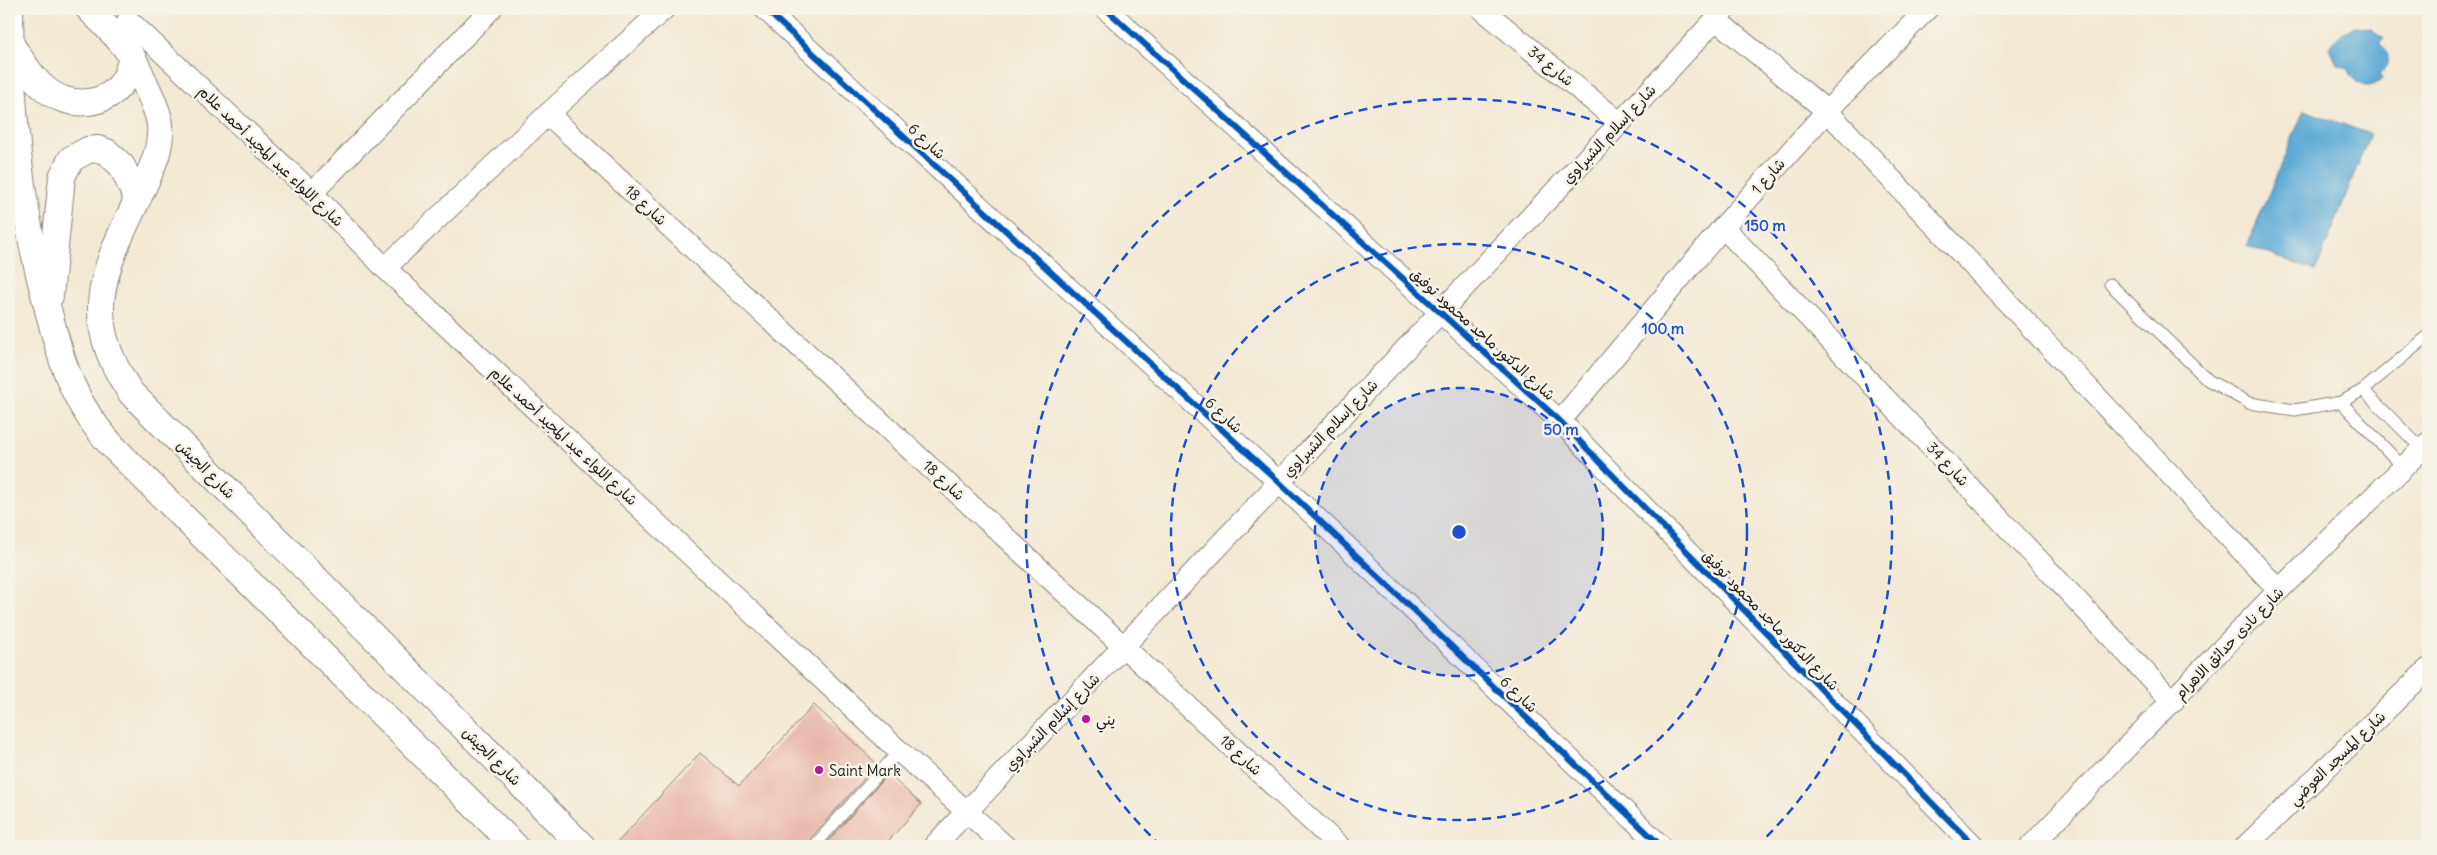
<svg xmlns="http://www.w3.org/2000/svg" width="2437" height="855" viewBox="0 0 2437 855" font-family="Delius,'Playpen Sans Arabic',sans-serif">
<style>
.water{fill:#5dacd7;stroke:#3c647a}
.building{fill:#e8b6a9}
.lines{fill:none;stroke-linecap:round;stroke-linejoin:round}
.service-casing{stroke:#888278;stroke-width:13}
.minor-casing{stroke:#888278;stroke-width:23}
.tertiary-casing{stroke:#888278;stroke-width:28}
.service{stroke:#fff;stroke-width:11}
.minor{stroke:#fff;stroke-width:21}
.tertiary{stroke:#fff;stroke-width:26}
.cycleway-casing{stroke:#f7f3e8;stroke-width:9}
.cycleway{stroke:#0057b8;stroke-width:6}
.ring{fill:none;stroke:#1d4ed8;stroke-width:2.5;stroke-dasharray:9 6}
.poi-dot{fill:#b5179e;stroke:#f7f3e8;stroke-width:2}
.labels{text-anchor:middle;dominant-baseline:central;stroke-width:5;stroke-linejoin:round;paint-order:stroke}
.street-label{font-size:15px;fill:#1c1c1c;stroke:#f7f3e8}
.poi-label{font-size:15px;fill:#1c1c1c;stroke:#f7f3e8;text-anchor:start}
.centre{fill:#1d4ed8;stroke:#f7f3e8;stroke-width:2.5}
.ring-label{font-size:15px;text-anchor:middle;font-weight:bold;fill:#1d4ed8;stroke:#f7f3e8;stroke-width:5;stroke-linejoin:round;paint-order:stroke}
</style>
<rect width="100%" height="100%" fill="#f7f3e8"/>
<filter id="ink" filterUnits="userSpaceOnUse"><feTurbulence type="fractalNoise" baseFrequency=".02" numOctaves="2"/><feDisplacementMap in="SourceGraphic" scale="10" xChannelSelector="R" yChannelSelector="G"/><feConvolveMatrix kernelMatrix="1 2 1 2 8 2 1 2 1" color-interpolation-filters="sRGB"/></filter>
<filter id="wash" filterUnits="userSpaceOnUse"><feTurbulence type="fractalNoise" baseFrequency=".0096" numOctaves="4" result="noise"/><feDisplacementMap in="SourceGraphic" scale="20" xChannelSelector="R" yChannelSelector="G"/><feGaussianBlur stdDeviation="1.12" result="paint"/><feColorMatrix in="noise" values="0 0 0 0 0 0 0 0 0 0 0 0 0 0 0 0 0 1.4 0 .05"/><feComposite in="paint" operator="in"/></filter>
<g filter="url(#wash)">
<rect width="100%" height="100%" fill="#f3e9d4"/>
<g class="water">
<path d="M 2356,27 L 2371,29 L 2384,38 L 2379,43 C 2391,53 2391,64 2379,74 L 2382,79 C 2368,93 2353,84 2347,68 L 2337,64 L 2329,48 L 2341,33 Z"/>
<polygon points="2304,110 2370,134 2316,271 2247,246"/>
</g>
<g id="blocks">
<g class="building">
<polygon points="814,705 877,764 808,841 807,846 614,846 700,753 739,786"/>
<polygon points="888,774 921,804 884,846 824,846"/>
</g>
</g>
</g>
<g filter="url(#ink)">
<use href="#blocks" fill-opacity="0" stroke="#888278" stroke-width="1"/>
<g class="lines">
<defs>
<g id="service">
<polyline points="2110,284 2208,380 2249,403 2295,410 2341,402 2363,390 2428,336"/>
<polyline points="2363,390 2422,449"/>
<polyline points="2341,402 2403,467"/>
<polyline points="814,846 899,751"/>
</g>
<g id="minor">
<polyline points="765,9 1279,482 1661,846"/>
<polyline points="1106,9 1560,421 1974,846"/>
<polyline points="1482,9 1620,123"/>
<polyline points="1715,19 1827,111 2279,590"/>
<polyline points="128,20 312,193 385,268 899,751 1005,846"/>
<polyline points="548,114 1339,846"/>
<polyline points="312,193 491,9"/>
<polyline points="1723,227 2173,702"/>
<polyline points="385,268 548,114 664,9"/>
<polyline points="1560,421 1723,227 1827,111 1927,9"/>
<polyline points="934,846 1620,123 1725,9"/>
<polyline points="2031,846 2279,590 2428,443"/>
<polyline points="2246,846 2428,669"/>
</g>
<g id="tertiary">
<path d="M 10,9 C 11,112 19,201 46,302 C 62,362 71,403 116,450 L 515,846"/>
<path d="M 89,9 C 104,24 121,39 132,57 C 138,67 142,78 147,88 C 152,99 158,111 160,124 C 162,149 151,170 141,192 C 104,269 78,315 131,393 L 582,846"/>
<path d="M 10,43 C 20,57 30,76 43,87 C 67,110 110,108 126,76 C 129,70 130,63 132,57"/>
<polyline points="50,296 62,177 71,159 88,150 98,149 107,152 122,166 137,199"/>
</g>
</defs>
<use href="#service" class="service-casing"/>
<use href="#minor" class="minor-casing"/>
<use href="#tertiary" class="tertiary-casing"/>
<use href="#service" class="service"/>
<use href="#minor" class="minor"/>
<use href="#tertiary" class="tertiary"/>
<defs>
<g id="cycleway">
<polyline points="765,9 1279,482 1661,846"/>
<polyline points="1106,9 1560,421 1974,846"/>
</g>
</defs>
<use href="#cycleway" class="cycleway-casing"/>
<use href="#cycleway" class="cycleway"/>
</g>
</g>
<circle cx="1459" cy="532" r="144" fill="#1d4ed8" fill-opacity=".12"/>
<g class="ring">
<circle cx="1459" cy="532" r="144"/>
<circle cx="1459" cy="532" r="288"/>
<path d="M1161 846A433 433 0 1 1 1757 846"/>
</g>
<g class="poi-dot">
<circle cx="1086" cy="719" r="5"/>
<circle cx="819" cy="770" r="5"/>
</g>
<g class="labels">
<g class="street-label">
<text transform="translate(1551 66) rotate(39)">شارع 34</text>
<text transform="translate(1609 134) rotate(-47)">شارع إسلام الشبراوي</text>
<text transform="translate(927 141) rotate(43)">شارع 6</text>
<text transform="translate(271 156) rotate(44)">شارع اللواء عبد المجيد أحمد علام</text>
<text transform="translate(1768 176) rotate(-48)">شارع 1</text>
<text transform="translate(646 205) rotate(43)">شارع 18</text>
<text transform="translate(1483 334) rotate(42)">شارع الدكتور ماجد محمود توفيق</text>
<text transform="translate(1224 415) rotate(43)">شارع 6</text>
<text transform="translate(1330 428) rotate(-46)">شارع إسلام الشبراوي</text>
<text transform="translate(564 436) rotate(43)">شارع اللواء عبد المجيد أحمد علام</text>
<text transform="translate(1948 464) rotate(47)">شارع 34</text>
<text transform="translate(206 469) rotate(45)">شارع الجيش</text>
<text transform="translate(944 480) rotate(43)">شارع 18</text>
<text transform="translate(1771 620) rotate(46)">شارع الدكتور ماجد محمود توفيق</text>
<text transform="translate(2229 643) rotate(-46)">شارع نادى حدائق الاهرام</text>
<text transform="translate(1519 694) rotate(44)">شارع 6</text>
<text transform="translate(1052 722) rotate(-46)">شارع إسلام الشبراوي</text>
<text transform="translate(1241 755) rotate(43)">شارع 18</text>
<text transform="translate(492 756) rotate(45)">شارع الجيش</text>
<text transform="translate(2337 758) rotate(-44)">شارع المسجد العوضي</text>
</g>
<g class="poi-label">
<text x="1096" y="719">يني</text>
<text x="829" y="770">Saint Mark</text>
</g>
</g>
<circle cx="1459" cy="532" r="8" class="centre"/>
<g class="ring-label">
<text x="1765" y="231">150 m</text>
<text x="1663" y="334">100 m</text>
<text x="1561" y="435">50 m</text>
</g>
<rect width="2437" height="855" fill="none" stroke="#f7f3e8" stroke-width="30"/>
</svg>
